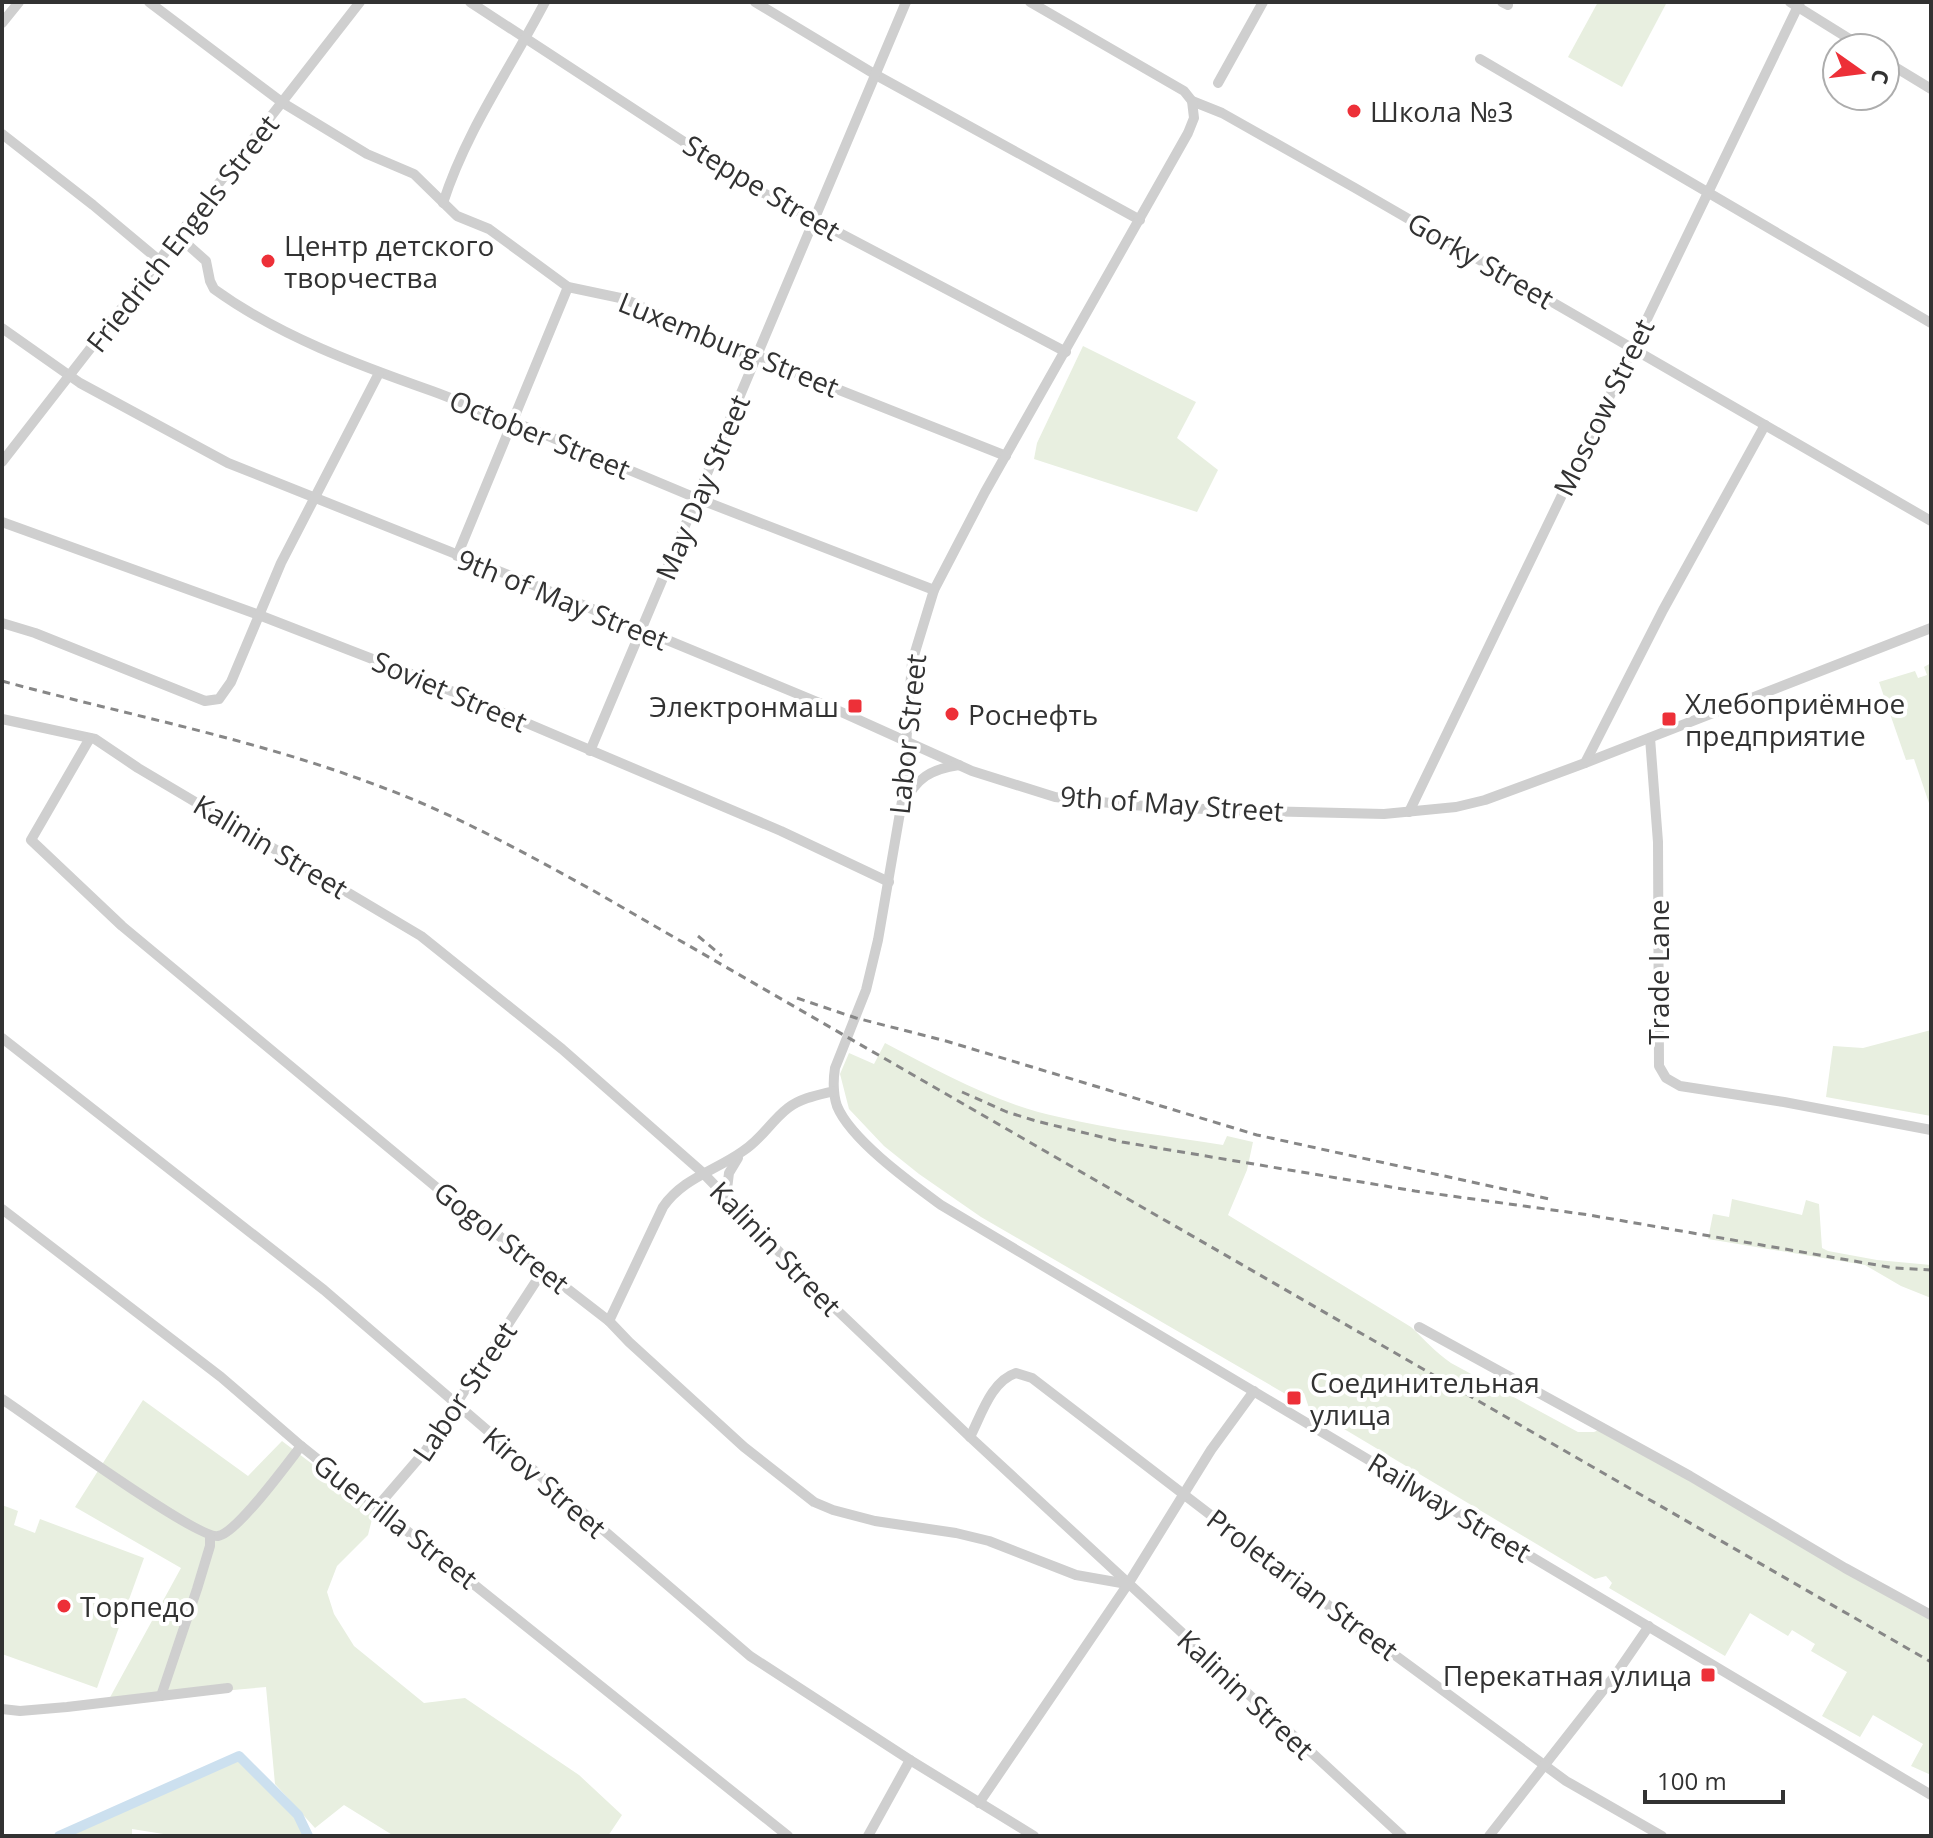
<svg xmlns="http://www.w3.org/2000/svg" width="1933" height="1838" viewBox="0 0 1933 1838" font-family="'Open Sans',sans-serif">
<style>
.green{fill:#e8efe0}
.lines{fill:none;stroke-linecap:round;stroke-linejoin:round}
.canal{stroke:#cce0ef;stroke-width:10}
.minor{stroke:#cfcfcf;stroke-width:10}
.rail{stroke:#878787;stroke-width:3;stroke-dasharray:8 6;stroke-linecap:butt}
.poi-dot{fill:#ed3038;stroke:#fff;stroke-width:3}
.labels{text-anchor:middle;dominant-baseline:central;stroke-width:8;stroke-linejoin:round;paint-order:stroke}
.poi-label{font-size:28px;fill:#323232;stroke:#fff;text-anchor:start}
.street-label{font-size:28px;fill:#323232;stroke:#fff}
</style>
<rect width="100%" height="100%" fill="#fff"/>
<g class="green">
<polygon points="1598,2 1667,2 1622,87 1568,57"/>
<polygon points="1083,346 1196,402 1177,438 1218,470 1197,512 1034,459 1037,443"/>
<polygon points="1931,663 1931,809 1914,759 1906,760 1879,682 1915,671 1918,678 1927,675 1924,667"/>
<polygon points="1931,1030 1931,1116 1826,1097 1833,1046 1863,1048"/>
<path d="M 885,1043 C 940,1072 997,1104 1059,1117 C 1113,1130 1168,1136 1223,1145 L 1227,1136 L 1253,1142 L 1247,1170 L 1228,1215 L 1411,1327 C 1425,1340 1435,1352 1451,1363 L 1578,1432 L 1594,1432 L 1604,1428 L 1931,1615 L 1931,1775 L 1911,1766 L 1923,1744 L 1873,1715 L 1860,1737 L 1822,1716 L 1847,1672 L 1811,1651 L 1815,1644 L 1792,1630 L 1788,1636 L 1750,1613 L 1725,1656 L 1609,1588 L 1612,1583 L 1606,1576 L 1595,1579 L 1309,1408 L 1304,1393 L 1289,1396 L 981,1217 L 919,1174 L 884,1146 L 849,1109 L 840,1074 L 849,1053 L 874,1064 Z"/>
<polygon points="1732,1199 1802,1215 1806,1200 1819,1204 1822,1248 1828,1251 1877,1260 1931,1265 1931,1298 1901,1286 1865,1265 1708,1239 1713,1214 1729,1217"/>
<polygon points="143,1400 248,1476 282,1441 374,1511 368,1535 337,1566 327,1592 334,1614 354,1646 424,1703 465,1698 579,1775 622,1815 608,1836 394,1836 344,1805 315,1828 275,1784 266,1687 108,1701 181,1568 75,1507"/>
<polygon points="2,1505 18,1511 14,1525 35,1533 40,1519 144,1558 97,1688 2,1654"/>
<polygon points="239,1756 298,1815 308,1836 176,1836 132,1829 132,1836 59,1836"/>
</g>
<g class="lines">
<polyline class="canal" points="59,1836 239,1756 298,1815 308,1836"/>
<g class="minor">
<polyline points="149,2 283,103 367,154 414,174 457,216 489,229 568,287 625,299 731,349 767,359 789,370 1006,456"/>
<polyline points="470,2 756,189 1066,352"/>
<polyline points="755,2 876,75 1140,220"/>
<polyline points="1030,2 1184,91 1192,101 1222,113 1355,188 1931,521"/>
<polyline points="1502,2 1508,5"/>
<polyline points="1790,2 1864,48"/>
<polyline points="2,23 19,2"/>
<polyline points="1480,59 1931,323"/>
<polyline points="1885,61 1931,89"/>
<polyline points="1218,83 1263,2"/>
<path d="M 1192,101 L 1194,118 L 1188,133 L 985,492 L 934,590 L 912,662 L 902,801 L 878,940 L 866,990 L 835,1068 C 833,1081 833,1094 837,1106 C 851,1140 911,1183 941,1205 L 1931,1795"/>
<polyline points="2,134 93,205 160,261"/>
<path d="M 443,203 C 466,131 510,69 545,2"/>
<path d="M 179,237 L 206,261 L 210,281 L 214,289 C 279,336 358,365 432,391 C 463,402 492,417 524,426 L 696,498 L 934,590"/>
<polyline points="2,328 80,383 228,463 551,592 839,711 972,771 1055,797 1129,805 1224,810 1384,814 1456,807 1485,800 1585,763 1931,628"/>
<polyline points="2,462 360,2"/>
<polyline points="2,522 259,615 411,674 781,831 889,882"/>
<polyline points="457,556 568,287"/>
<polyline points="2,623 35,633 205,701 219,699 231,682 281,563 379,373"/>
<polyline points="2,719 95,739 138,768 421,936 562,1049 702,1172 818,1292 970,1437 1402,1836"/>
<polyline points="90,738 31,840 122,926 436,1187 609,1321 629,1342 744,1447 814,1502 833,1510 875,1521 956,1533 989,1541 1076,1575 1127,1584"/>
<polyline points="1650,738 1658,842 1659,1066 1666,1078 1680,1086 1784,1102 1931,1130"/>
<polyline points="590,751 906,2"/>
<polyline points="1585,763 1663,610 1765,425"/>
<path d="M 904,804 C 916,778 931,769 959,765"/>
<polyline points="1409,812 1800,2"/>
<polyline points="2,1038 324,1290 750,1656 910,1760 1034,1836"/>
<polyline points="726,1197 729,1173 738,1158"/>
<polyline points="2,1209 221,1377 301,1446 788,1836"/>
<path d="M 609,1321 L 663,1207 C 683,1178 715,1171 743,1151 C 761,1140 771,1121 788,1108 C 801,1098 818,1095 834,1091"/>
<polyline points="1419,1327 1690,1476 1845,1568 1931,1615"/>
<path d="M 2,1399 C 31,1418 197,1540 218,1536 C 237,1533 287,1464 301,1446"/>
<path d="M 970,1437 C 981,1416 991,1381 1016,1373 L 1032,1378 L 1354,1625 L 1566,1781 L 1662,1836"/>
<polyline points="377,1507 426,1450 544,1269"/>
<polyline points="161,1696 197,1589 210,1546 210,1536"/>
<polyline points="2,1709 20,1711 67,1707 228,1688"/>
<polyline points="979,1803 1128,1584 1211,1450 1254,1391"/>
<polyline points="868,1836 910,1760"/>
<polyline points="1489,1836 1616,1674 1649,1626"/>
</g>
<g class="rail">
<path d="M 2,681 C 127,715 255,739 376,785 C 453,813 523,852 594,891 L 1931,1662"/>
<polyline points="698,936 722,956"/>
<polyline points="797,998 856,1018 946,1041 1257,1135 1549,1199"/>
<polyline points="962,1092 1007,1112 1036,1121 1122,1142 1415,1191 1589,1215 1894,1268 1931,1270"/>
</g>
</g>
<g class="poi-dot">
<circle cx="1354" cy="111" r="8"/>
<circle cx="268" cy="261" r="8"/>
<rect x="847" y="698" width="16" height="16" rx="4"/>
<circle cx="952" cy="714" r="8"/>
<rect x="1661" y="711" width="16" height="16" rx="4"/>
<rect x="1286" y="1390" width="16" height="16" rx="4"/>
<circle cx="64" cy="1606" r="8"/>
<rect x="1700" y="1667" width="16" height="16" rx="4"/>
</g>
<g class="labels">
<g class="poi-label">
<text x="1370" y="111">Школа №3</text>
<text x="284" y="245">Центр детского<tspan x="284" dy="32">творчества</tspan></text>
<text x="1685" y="703">Хлебоприёмное<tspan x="1685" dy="32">предприятие</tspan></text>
<text x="839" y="706" text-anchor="end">Электронмаш</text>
<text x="968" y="714">Роснефть</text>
<text x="1310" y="1382">Соединительная<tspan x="1310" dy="32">улица</tspan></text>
<text x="80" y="1606">Торпедо</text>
<text x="1692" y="1675" text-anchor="end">Перекатная улица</text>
</g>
<g class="street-label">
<text transform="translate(762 187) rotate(31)">Steppe Street</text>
<text transform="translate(182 233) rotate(-52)">Friedrich Engels Street</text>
<text transform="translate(1481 260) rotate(30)">Gorky Street</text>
<text transform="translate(729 344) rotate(22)">Luxemburg Street</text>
<text transform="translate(1603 407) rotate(-64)">Moscow Street</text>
<text transform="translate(540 434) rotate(22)">October Street</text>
<text transform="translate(702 487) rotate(-67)">May Day Street</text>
<text transform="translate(563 599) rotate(22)">9th of May Street</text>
<text transform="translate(450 691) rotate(23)">Soviet Street</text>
<text transform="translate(907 734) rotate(-84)">Labor Street</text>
<text transform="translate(1172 803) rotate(4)">9th of May Street</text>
<text transform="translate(271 846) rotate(31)">Kalinin Street</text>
<text transform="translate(1658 972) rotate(-90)">Trade Lane</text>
<text transform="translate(502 1237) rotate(38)">Gogol Street</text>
<text transform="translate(776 1248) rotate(46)">Kalinin Street</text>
<text transform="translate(464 1391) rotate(-56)">Labor Street</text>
<text transform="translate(545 1482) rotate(41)">Kirov Street</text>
<text transform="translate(1450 1507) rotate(31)">Railway Street</text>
<text transform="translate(396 1521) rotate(38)">Guerrilla Street</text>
<text transform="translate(1303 1584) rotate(37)">Proletarian Street</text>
<text transform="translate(1246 1694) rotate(43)">Kalinin Street</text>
</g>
</g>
<rect width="1933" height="1838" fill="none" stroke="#323232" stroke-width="8"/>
<g transform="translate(1861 72) rotate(104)"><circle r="38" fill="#ffffff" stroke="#adadad" stroke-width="2"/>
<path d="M0-6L14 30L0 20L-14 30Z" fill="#ed3038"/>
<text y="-12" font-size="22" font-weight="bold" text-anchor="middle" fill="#323232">С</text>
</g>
<path d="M1645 1790v12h138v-12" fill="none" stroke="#323232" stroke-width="4"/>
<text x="1657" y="1790" font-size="24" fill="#323232" stroke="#ffffff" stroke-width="6" paint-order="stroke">100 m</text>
</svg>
